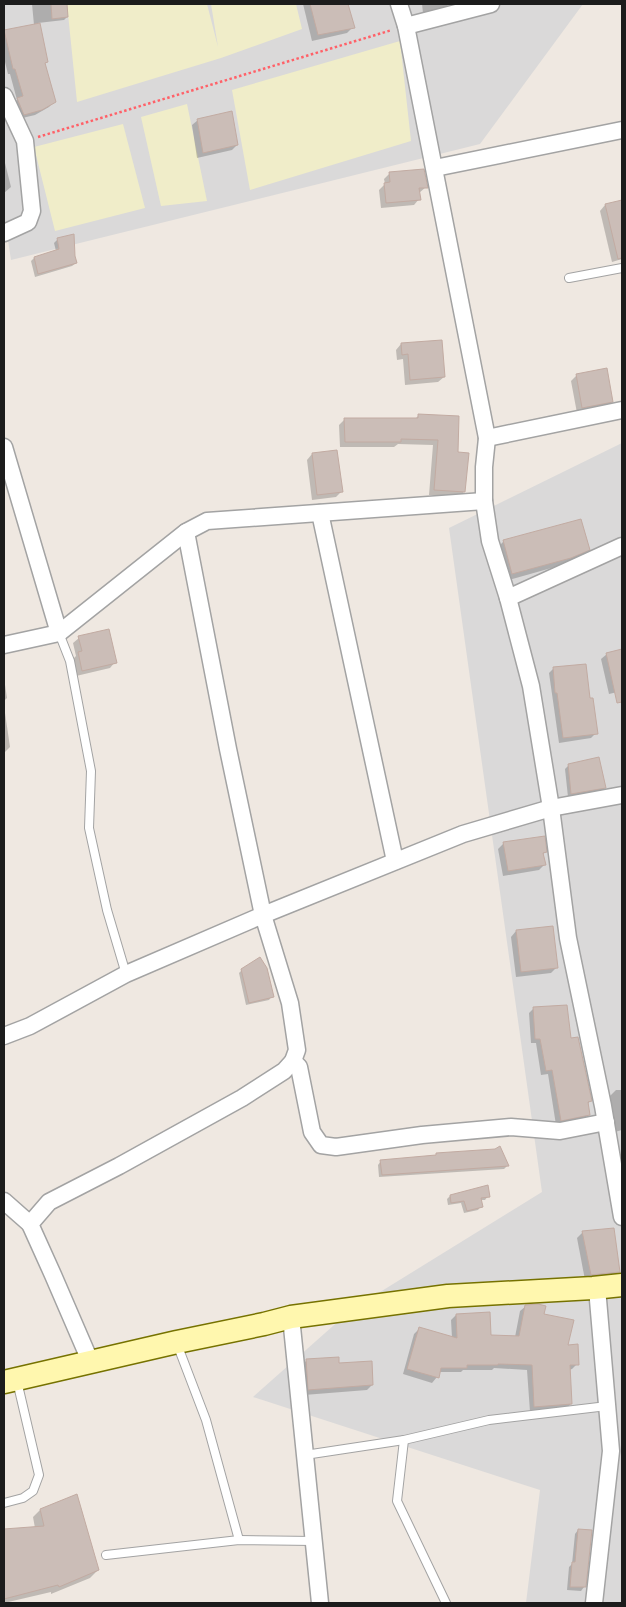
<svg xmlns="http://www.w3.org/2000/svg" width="626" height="1607" viewBox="0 0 626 1607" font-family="Montserrat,sans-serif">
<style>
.residential{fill:#dad9d9}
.farmland{fill:#f0edc9}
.shadow{fill:#0003}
.building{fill:#cbbdb7;stroke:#c2aba2}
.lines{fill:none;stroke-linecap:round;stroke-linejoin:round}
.lane-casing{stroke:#a3a3a3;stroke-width:10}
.street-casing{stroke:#a3a3a3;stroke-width:19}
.secondary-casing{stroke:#767200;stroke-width:25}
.path{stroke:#ff6168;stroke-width:2.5;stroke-dasharray:2.5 2.5;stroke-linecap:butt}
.lane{stroke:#fff;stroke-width:8}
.street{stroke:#fff;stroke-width:16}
.secondary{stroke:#fff7ae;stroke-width:22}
</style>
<rect width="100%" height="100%" fill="#efe8e1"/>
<g class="residential">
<polygon points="4,4 583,4 480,144 11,260 4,214"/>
<polygon points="622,443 622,1603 526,1603 540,1490 253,1397 351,1310 542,1192 449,528"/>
</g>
<g class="farmland">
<polygon points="67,4 207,4 218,47 211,4 296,4 302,29 221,58 77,102"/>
<polygon points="400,41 411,141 250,190 232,90"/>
<polygon points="187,104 207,201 161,206 141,117"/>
<polygon points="123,124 145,208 55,231 34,147"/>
</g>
<g class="shadow">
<polygon points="32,4 66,4 67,17 64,20 38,23 47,61 44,64 54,101 49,107 35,115 18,119 12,105 17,100 10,74 8,74 4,58 4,32 34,25"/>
<polygon points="303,4 347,4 353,27 347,33 312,41"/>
<polygon points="422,4 449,4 443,10 423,13"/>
<polygon points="198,120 237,145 232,150 197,158 192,125"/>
<polygon points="4,163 5,163 11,187 4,193"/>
<polygon points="390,173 426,187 419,193 419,199 414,205 381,208 379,190 385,184 384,179"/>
<polygon points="622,201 622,259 612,262 600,211 605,205"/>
<polygon points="58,239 74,256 76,263 72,266 35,277 31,261 34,258 56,251 54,243"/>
<polygon points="401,344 444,377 438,382 405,385 403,359 397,360 396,350"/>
<polygon points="577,375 612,401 606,407 577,413 571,381"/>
<polygon points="419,415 456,453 464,492 458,497 429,495 433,445 398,444 394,447 340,447 339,425 345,419 415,419"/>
<polygon points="312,454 342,491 336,497 312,500 307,460"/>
<polygon points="504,541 588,549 581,557 562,565 505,581 496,549"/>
<polygon points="79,638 115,662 110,668 76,676 73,659 76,656 73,643"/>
<polygon points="622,650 622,691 609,694 601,659 607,654"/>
<polygon points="553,669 589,699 596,733 591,738 559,743 549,673"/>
<polygon points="4,678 7,698 4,701"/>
<polygon points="4,706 10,747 4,753"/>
<polygon points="569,765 605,787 601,791 568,797 565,769"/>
<polygon points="504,843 545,852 542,855 544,865 539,870 503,876 498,849"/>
<polygon points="516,931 557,967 551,973 516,977 511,937"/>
<polygon points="242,970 272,996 269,1000 246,1005 239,973"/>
<polygon points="534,1008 570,1040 590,1101 587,1105 588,1115 584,1119 556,1125 548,1074 541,1075 536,1043 531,1043 529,1013"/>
<polygon points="616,1090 622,1090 622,1130 615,1132 610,1096"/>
<polygon points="437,1154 507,1166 504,1169 379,1177 378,1165 381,1161 434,1157"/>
<polygon points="450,1196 488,1196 485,1200 480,1200 481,1206 478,1210 464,1213 461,1203 448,1205 447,1199"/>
<polygon points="583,1232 618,1271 613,1277 585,1280 577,1238"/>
<polygon points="526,1306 543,1315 567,1346 577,1364 572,1369 569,1370 571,1404 565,1409 530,1412 527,1370 494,1368 492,1370 463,1370 461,1372 439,1372 437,1377 432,1383 403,1374 414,1334 419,1329 452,1338 451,1320 456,1315 490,1336 515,1337 520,1311"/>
<polygon points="307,1360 338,1364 372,1385 367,1390 304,1395 302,1365"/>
<polygon points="40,1510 98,1570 90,1578 51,1594 51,1592 4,1603 4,1530 35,1528 33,1517"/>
<polygon points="578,1530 584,1587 581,1591 567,1590 569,1567 572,1564 575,1534"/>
</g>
<g class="building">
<polygon points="51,4 67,4 68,17 52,19"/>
<polygon points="310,4 348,4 355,28 318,35"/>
<polygon points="40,23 48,62 45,63 56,102 42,110 24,115 17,98 23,96 15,69 13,69 4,30"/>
<polygon points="232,111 238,145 203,153 197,119"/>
<polygon points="424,169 428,188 419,188 421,200 386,203 384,183 390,182 389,172"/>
<polygon points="622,200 622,258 618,259 605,204"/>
<polygon points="74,234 75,256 77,263 38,274 34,257 59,249 57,238"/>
<polygon points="442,340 445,377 410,380 408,354 402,355 401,343"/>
<polygon points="607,368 613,402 582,408 576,374"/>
<polygon points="418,414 459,416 458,452 469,453 465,492 434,490 438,440 401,439 401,442 345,442 344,418 418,418"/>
<polygon points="337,450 343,492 317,495 312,453"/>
<polygon points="581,519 590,550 571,558 512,574 503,540"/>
<polygon points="109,629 117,663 82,671 78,652 82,651 78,636"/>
<polygon points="622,649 622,702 617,703 606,653"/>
<polygon points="586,664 590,698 593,698 598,734 563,738 557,693 555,693 553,667"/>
<polygon points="599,757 606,788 571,794 568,764"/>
<polygon points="545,836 547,852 543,853 546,865 508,871 503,842"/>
<polygon points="553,926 558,968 521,972 516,930"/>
<polygon points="260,957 267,968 274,997 249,1003 241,969"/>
<polygon points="567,1005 571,1038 578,1037 592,1101 588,1102 590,1115 561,1121 552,1070 546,1071 540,1039 535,1039 533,1007"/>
<polygon points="500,1146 509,1166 382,1175 380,1160 436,1155 436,1153 495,1149"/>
<polygon points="488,1185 490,1197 481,1198 483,1207 467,1211 464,1201 451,1203 450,1195"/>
<polygon points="614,1228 620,1272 591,1275 582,1231"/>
<polygon points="538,1304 546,1306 544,1314 574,1320 568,1345 578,1344 579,1365 570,1365 572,1404 534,1407 532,1365 498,1364 498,1365 467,1365 467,1368 441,1368 439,1378 407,1369 419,1327 457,1338 456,1314 490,1312 491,1335 519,1336 525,1305"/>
<polygon points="339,1357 339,1363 372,1361 373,1385 308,1390 306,1359"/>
<polygon points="77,1494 99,1570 59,1587 58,1585 4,1599 4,1529 44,1526 40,1509"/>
<polygon points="578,1529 592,1530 586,1587 570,1587 572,1562 575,1562"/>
</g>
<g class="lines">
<defs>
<g id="lane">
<polyline points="569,278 622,268"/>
<polyline points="59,633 70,661 91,771 89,828 107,910 126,974"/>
<polyline points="177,1344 206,1420 239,1540"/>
<polyline points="404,1440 397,1501 446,1603"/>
<polyline points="305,1455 404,1440 489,1420 607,1406"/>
<polyline points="4,1503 23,1498 33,1491 39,1475 17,1381"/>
<polyline points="106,1555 239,1540 314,1541"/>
</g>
<g id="street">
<polyline points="399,4 406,26 487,438 484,467 484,501 490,541 508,598 531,686 551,808 568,938 603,1106 622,1217"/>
<polyline points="406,26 491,4"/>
<polyline points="4,96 25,141 32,211 28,222 4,233"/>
<polyline points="435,168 622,130"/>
<polyline points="487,438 622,410"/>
<polyline points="4,447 59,633"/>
<polyline points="320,513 395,861"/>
<polyline points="508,598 622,546"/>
<polyline points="4,645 59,633 186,532 207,521 484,501"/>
<polyline points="4,1036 30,1026 126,974 263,915 463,834 551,808 622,795"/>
<polyline points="293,1061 299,1067 312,1132 321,1145 336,1147 422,1135 511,1127 560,1131 606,1122"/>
<polyline points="4,1201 30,1224"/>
<polyline points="291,1317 320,1603"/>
<polyline points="91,1363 53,1275 30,1224 49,1202 119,1166 242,1098 284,1071 293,1061 297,1050 290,1003 263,915 228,749 186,532"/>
<polyline points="594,1603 611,1451 597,1288"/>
</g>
<polyline id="secondary" points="4,1382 177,1342 264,1324 291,1317 448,1296 593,1288 622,1285"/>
</defs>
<use href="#lane" class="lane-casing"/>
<use href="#street" class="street-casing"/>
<use href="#secondary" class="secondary-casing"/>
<polyline class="path" points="38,137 392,30"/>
<use href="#lane" class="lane"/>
<use href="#street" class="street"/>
<use href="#secondary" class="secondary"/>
</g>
<rect width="626" height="1607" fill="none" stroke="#1c1c1c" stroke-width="10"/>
</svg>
